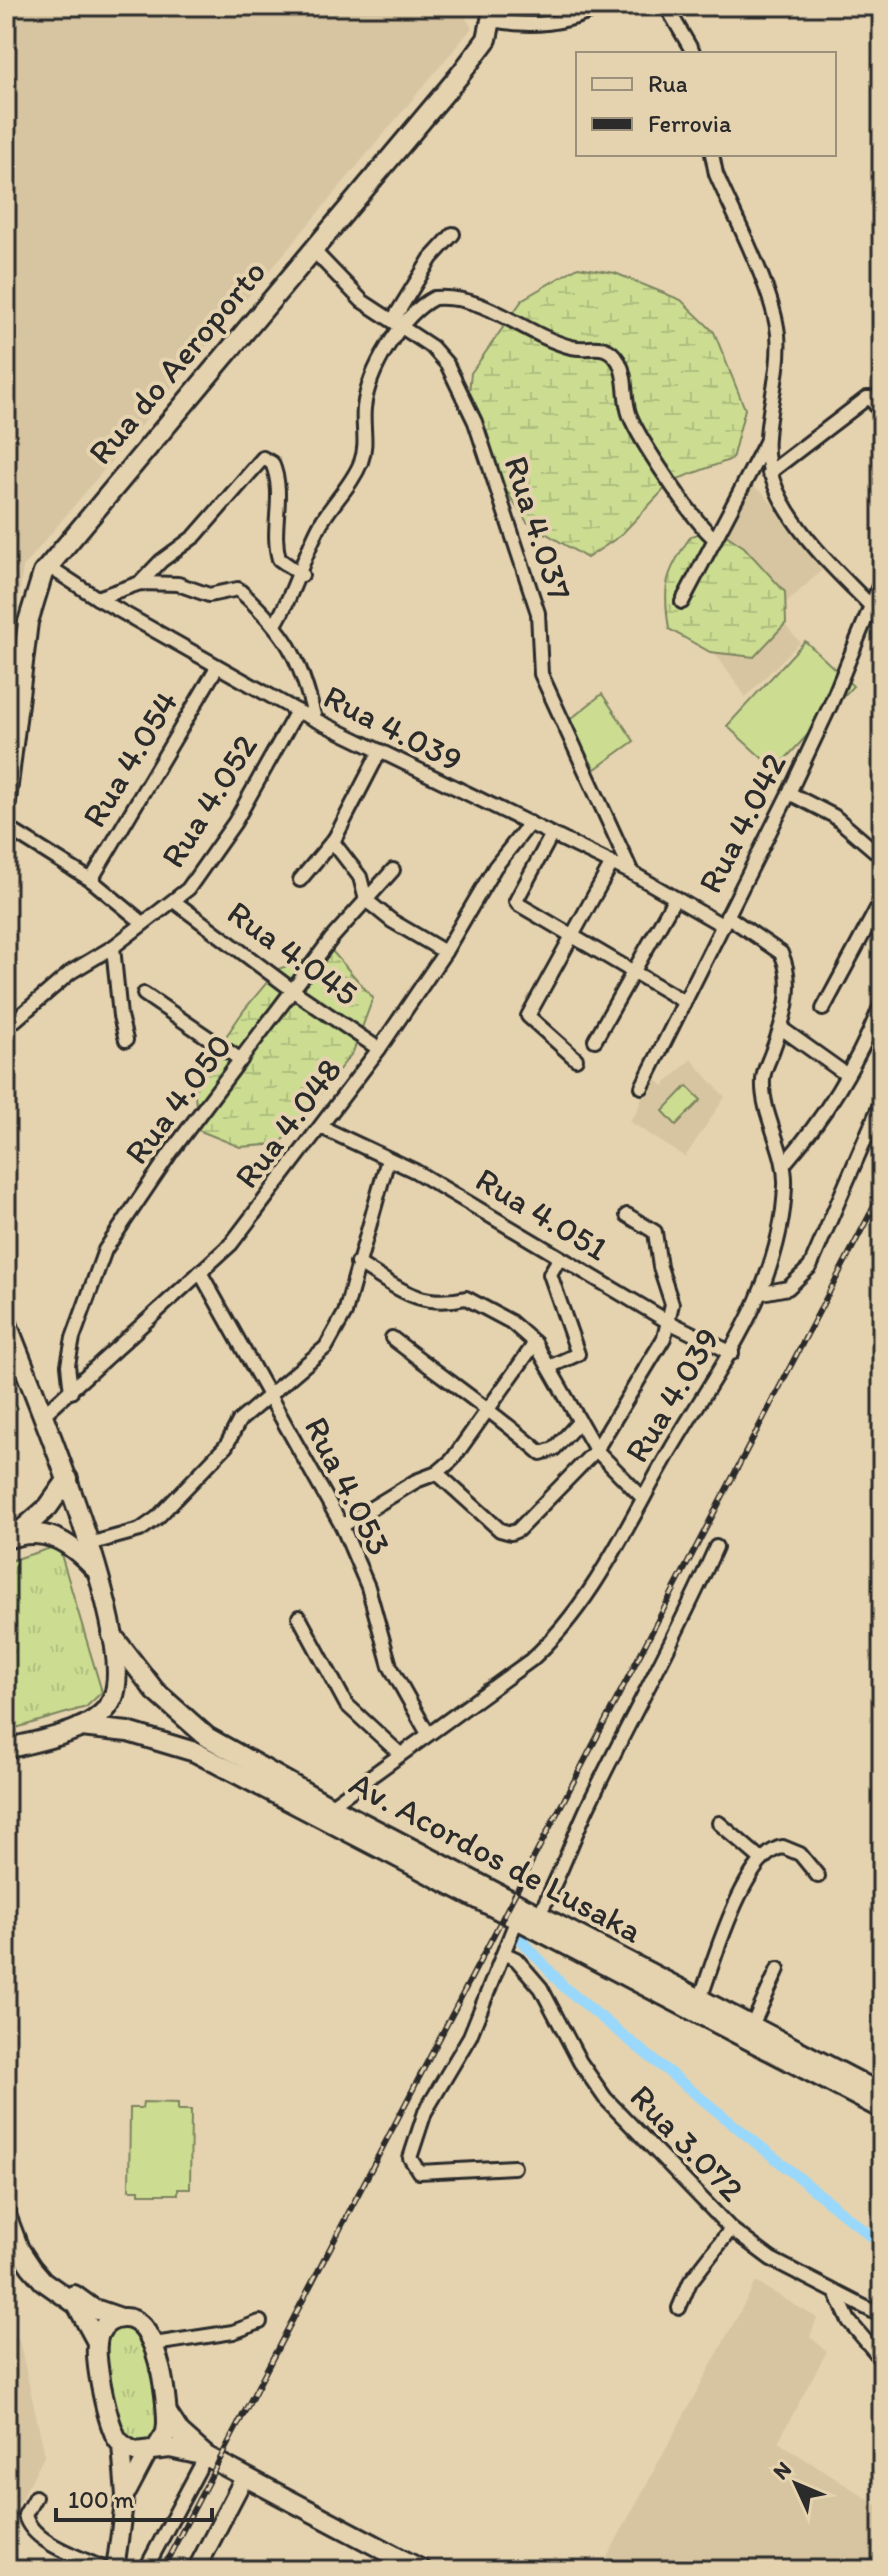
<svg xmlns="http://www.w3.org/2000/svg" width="888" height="2576" viewBox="0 0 888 2576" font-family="Itim,sans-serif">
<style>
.built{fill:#d7c5a1}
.wetland{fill:url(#wetland-marsh);stroke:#7c845e;stroke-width:2}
.park{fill:url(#park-tufts);stroke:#7c845e;stroke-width:2}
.garden{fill:#ccdd92;stroke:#7c845e;stroke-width:2}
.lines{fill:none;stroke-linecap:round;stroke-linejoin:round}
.canal{stroke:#99d8fa;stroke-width:11}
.minor-casing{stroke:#2b2b2b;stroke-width:18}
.tertiary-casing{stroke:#2b2b2b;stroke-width:22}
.secondary-casing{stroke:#2b2b2b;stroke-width:24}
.minor{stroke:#e5d3b0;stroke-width:12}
.tertiary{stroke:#e5d3b0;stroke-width:16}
.secondary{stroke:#e5d3b0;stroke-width:18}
.rail-casing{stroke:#2b2b2b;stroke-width:6}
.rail{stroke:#e5d3b0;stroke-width:3;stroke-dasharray:9;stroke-linecap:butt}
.labels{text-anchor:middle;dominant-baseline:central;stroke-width:8;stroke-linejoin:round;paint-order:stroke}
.street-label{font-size:34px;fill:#2b2b2b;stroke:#e5d3b0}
</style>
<defs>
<pattern id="wetland-marsh" width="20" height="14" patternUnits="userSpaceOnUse" patternTransform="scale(2)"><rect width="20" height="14" fill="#ccdd92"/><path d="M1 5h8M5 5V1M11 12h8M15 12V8" fill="none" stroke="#afbe7e"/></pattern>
<pattern id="park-tufts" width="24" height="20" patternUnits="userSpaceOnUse" patternTransform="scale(2)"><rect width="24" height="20" fill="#ccdd92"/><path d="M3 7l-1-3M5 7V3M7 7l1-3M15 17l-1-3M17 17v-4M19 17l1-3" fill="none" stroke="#afbe7e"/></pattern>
</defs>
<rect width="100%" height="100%" fill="#e5d3b0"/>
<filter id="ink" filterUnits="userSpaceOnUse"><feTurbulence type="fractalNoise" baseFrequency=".0125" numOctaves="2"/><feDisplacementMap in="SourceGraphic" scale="16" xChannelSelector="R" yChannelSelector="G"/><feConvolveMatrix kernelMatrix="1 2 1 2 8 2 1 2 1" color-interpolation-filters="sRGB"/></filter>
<g filter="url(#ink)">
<g class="built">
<polygon points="6,6 459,6 472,28 23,567 6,696"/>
<polygon points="501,6 592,6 559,19 525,19 503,13"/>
<polygon points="747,483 763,493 825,567 775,614 800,642 746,697 684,610"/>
<polygon points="691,1059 725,1097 685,1157 629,1121 636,1113 651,1075 663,1086"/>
<polygon points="756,2282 817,2318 810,2337 827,2351 778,2442 882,2508 882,2570 600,2570"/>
<polygon points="6,2334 19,2340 45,2455 6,2527"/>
</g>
<g class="wetland">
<polygon points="578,267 615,273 681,300 714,332 745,409 732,459 672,481 620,536 587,558 527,522 486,461 466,420 471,373 523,299"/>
<path d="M 717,529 L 744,547 L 785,592 L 786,623 L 754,657 L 710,652 L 669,629 C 662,585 666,572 691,536 Z"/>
<polygon points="332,951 373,998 353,1052 280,1144 240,1147 198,1130 194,1083 244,1010 278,969"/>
</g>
<g class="park">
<polygon points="51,1548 60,1551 102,1692 86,1707 6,1731 6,1562"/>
<path d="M 114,2326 L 133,2326 C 154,2360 160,2399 158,2438 L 143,2448 C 136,2444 127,2440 123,2434 C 110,2412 96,2345 114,2326 Z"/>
</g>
<g class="garden">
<polygon points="805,641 853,686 775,770 727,726"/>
<polygon points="602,694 634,741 595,769 567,722"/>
<polygon points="687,1086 701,1100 676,1125 663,1111"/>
<polygon points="143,2102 178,2103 178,2110 191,2110 190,2189 178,2189 178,2194 139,2194 139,2190 129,2190 130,2108 142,2108"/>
</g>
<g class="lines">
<polyline class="canal" points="511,1935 516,1934 565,1988 882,2245"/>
<defs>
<g id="minor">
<polyline points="666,6 694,54"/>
<path d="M 493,20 C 532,28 568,24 602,6"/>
<path d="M 712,154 L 716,174 C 735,218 773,289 778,334 C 781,369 769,403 767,437 C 761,503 828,562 870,605"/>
<polyline points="313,250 362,301 432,347 447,364 475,422 538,613 541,674 632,873"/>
<polyline points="393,320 431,258 453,234"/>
<polyline points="769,473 867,398 871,398 882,415"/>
<polyline points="48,566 97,598 297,711 632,873 722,925"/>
<path d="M 140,583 L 161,561 L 195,536 L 263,458 L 272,463 C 286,495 270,527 279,559 L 302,575"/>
<path d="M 97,598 L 140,583 L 178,584 L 209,595 L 238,589 C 287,633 299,655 315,719"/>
<polyline points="682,602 766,442"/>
<path d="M 276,623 C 296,589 303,556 321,523 C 333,502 352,485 361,462 C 368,443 362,427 364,408 C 368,371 401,315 434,298 C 487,294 522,334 571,347 C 591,352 605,339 619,362 C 628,379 623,399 630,416 C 639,439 694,522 713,537"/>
<polyline points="380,751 333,842 360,877 366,900 392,921 445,952"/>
<polyline points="789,793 834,816 882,857"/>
<polyline points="6,827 91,880 143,923"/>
<polyline points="552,834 516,901 518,904 683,1001"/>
<polyline points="91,880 217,667"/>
<polyline points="300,880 335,838"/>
<polyline points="175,902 295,992 379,1049"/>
<polyline points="113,947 120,1016 126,1040"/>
<polyline points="144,994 241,1060"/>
<polyline points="823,1009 882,899"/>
<polyline points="6,1028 71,972 113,947 188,889 235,822 297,711"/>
<polyline points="781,1028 847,1075"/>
<polyline points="595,1040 675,898"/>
<polyline points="576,1059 528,1016 612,863"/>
<polyline points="642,1087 789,793 830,706 882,579"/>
<polyline points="321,1127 415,1171 667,1321 732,1353"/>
<path d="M 784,1164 C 826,1116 859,1061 882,1002"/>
<path d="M 357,1263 C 398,1287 417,1309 466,1298 L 511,1322 L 535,1343 L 596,1450 L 643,1498"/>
<polyline points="200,1272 342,1526 368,1587 390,1666 427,1732"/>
<polyline points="762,1293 788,1288 810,1267 882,1100"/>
<path d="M 392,1338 C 442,1377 493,1411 541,1453 L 554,1449 L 579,1422"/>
<polyline points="549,1367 578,1354 550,1274 559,1259"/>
<polyline points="71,1392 68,1365 73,1338 105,1250 171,1152 331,939 393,870"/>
<polyline points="42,1416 231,1244 379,1049 445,952 495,867 530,823"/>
<polyline points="437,1473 500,1530 511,1533 518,1530 596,1450 664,1338 672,1304 660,1267 655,1232 627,1215"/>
<polyline points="342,1526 416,1481 437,1473 452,1460 535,1343"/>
<polyline points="89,1544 140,1530 157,1518 226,1446 239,1421 326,1347 345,1313 388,1159"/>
<polyline points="299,1617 346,1704 399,1753"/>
<path d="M 330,1806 L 531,1660 C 595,1602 628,1522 671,1449 C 720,1365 781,1289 785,1186 C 787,1150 761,1116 763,1080 C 763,1071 769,1061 772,1052 C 784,1020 796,985 781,953 L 727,916"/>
<polyline points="719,1823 762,1860"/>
<path d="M 539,1914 C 560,1878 572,1839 590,1802 C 631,1717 678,1634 716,1547"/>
<polyline points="505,1954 516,1959 541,1988 580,2062 605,2098 731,2229 771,2259 882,2316"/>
<path d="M 700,1999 C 713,1965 744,1852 783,1847 L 800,1854 L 818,1876"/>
<polyline points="752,2026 778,1969"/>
<polyline points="514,2167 419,2172 410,2158 425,2112 470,2036 517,1919"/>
<polyline points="837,2295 849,2321 882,2360"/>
<polyline points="679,2308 690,2282 731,2229"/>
<polyline points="154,2344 233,2332 260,2322"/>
<path d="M 35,2497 L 25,2515 C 32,2544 83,2558 107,2570"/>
<polyline points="145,2570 206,2456"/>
</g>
<g id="tertiary">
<polyline points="128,2491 149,2451"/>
<polyline points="115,2570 125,2496 121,2445"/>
<polyline points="196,2570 245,2476"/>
</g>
<g id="secondary">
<polyline points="6,801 28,622 43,573 459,76 487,39 494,6"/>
<path d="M 6,1321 C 32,1390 138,1636 113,1698 C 98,1733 38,1740 6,1749"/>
<polyline points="15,1536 48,1507 68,1479"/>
<path d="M 6,1539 C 44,1525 69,1541 94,1568"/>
<polyline points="112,1635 155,1691 207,1737 330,1806 882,2094"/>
<polyline points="81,1727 128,1732 195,1752 882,2109"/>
<polyline points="6,2215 19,2249 31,2267 43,2281 77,2305 97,2342"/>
<polyline points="74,2295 92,2308 121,2318"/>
<polyline points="167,2413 180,2433 206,2456 422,2570"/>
<path d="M 156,2449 L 166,2433 L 167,2423 C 167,2397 158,2316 123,2318 C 113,2318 103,2324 99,2334 C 91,2353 107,2419 116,2437 C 120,2445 128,2448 135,2452 L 170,2448 L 206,2456"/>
</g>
</defs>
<use href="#minor" class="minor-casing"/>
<use href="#tertiary" class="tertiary-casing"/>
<use href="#secondary" class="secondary-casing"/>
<use href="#minor" class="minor"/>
<use href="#tertiary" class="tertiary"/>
<use href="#secondary" class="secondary"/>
<defs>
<polyline id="rail" points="162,2570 882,1191"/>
</defs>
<use href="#rail" class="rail-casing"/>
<use href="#rail" class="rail"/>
</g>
</g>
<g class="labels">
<g class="street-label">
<text transform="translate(177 362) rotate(-50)">Rua do Aeroporto</text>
<text transform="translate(538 528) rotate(72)">Rua 4.037</text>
<text transform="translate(393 728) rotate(27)">Rua 4.039</text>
<text transform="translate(130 759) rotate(-59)">Rua 4.054</text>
<text transform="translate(209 801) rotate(-58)">Rua 4.052</text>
<text transform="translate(742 823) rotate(-63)">Rua 4.042</text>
<text transform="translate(293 953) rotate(36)">Rua 4.045</text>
<text transform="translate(178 1099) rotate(-53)">Rua 4.050</text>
<text transform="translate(288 1123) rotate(-53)">Rua 4.048</text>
<text transform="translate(542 1214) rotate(31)">Rua 4.051</text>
<text transform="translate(672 1395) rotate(-59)">Rua 4.039</text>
<text transform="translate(348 1486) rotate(63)">Rua 4.053</text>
<text transform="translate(496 1857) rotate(28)">Av. Acordos de Lusaka</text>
<text transform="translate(687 2143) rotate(46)">Rua 3.072</text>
</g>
</g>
<rect width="888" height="2576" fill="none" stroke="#e5d3b0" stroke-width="32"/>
<rect x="16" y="16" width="856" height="2544" fill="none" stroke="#2b2b2b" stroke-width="3" filter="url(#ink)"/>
<rect x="576" y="52" width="260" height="104" fill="#e5d3b0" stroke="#9b907b" stroke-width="2"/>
<rect x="592" y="78" width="40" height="12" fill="#e5d3b0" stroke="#9b907b" stroke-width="2"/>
<text x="648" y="92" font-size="24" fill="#2b2b2b">Rua</text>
<rect x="592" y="118" width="40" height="12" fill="#2b2b2b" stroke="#9b907b" stroke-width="2"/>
<text x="648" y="132" font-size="24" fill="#2b2b2b">Ferrovia</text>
<g transform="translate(796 2484) rotate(314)" stroke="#e5d3b0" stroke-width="6" paint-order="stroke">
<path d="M0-6L14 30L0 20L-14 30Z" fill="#2b2b2b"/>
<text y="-12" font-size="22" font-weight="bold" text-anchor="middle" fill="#2b2b2b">N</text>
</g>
<path d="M56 2508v12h156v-12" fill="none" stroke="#2b2b2b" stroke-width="4"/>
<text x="68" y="2508" font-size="24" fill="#2b2b2b" stroke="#e5d3b0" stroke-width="6" paint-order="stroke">100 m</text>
</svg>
